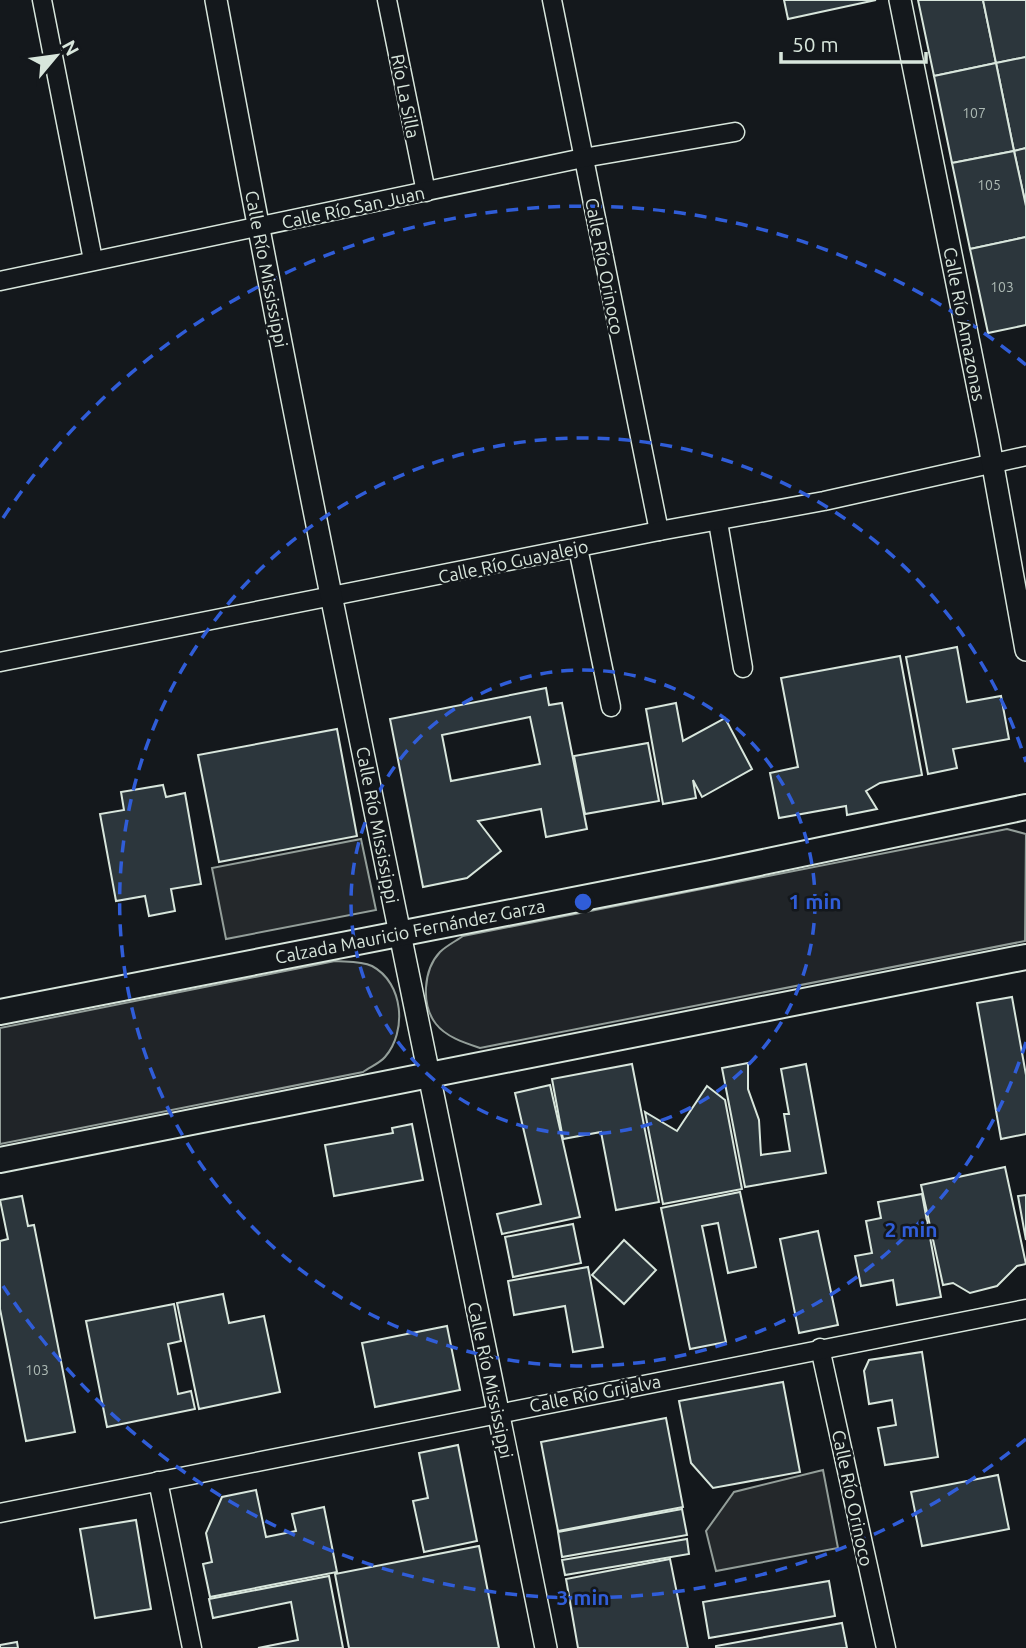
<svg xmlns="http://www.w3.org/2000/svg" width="1026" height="1648" viewBox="0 0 1026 1648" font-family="Ubuntu,sans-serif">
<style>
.green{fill:#202428;stroke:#939e99;stroke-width:2}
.parking{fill:#24282b;stroke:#939e99;stroke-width:2}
.building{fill:#2c363c;stroke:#d8e6dc;stroke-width:2;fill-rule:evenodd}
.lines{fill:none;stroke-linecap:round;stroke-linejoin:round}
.minor-casing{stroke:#d8e6dc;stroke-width:21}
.tertiary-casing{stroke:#d8e6dc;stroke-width:24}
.secondary-casing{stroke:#d8e6dc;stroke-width:28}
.minor{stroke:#14181c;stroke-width:18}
.tertiary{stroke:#14181c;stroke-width:21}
.secondary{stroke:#14181c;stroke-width:24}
.ring{fill:none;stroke:#305dd8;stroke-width:3.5;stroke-dasharray:12 9}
.labels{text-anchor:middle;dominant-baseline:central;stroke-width:5;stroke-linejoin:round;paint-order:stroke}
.number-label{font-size:14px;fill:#adbab4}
.street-label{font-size:18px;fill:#d8e6dc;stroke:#14181c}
.centre{fill:#305dd8;stroke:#14181c;stroke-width:3.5}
.ring-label{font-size:21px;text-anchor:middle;font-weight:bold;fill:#305dd8;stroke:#14181c;stroke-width:5;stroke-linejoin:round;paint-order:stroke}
</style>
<rect width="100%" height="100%" fill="#14181c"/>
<g class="green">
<path d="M 1007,829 L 1026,834 L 1025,941 L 480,1048 C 465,1043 446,1037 436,1024 C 421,1005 423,970 440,952 C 446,946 456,941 463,936 Z"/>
<path d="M 335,961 C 347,962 361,961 372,966 C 404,983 407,1032 385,1057 C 380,1063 370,1067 363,1072 L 0,1144 L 0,1028 Z"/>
</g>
<g class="parking">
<polygon points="361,839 376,910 226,939 212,868"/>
<polygon points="823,1470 838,1548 716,1571 706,1531 734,1492"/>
</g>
<g class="building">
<polygon points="784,0 876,0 788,19"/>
<polygon points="918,0 983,0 996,63 934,76"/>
<polygon points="983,0 1026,0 1026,57 996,63"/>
<polygon points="1026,57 1026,148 1014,151 996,63"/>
<polygon points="996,63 1014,151 952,163 934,76"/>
<polygon points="1026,148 1026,206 1014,151"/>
<polygon points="1014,151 1026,206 1026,237 970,249 952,163"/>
<polygon points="1026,237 1026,325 988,333 970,249"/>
<polygon points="957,647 967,702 1001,696 1009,739 953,749 957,768 928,774 906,657"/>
<polygon points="900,656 922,775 880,783 866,791 877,809 847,815 846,806 779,818 770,773 798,767 781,678"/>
<path d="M 546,688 L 549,705 L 562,703 L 587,829 L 546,837 L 541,809 L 478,821 L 501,851 L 467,878 L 423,887 L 390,719 ZM 530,717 L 540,764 L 451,781 L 442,735 Z"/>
<polygon points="676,703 683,741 725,718 752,769 702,797 693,780 696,798 663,804 646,709"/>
<polygon points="337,729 357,836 219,862 198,755"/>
<polygon points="648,743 659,801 585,814 574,756"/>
<polygon points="163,785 166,797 185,793 201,884 171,889 175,911 149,916 145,896 116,901 100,814 124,810 121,792"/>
<polygon points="1012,997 1026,1075 1026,1134 1001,1139 977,1003"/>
<polygon points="748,1063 748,1089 759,1120 761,1155 790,1151 784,1114 789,1114 781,1069 806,1064 826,1173 745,1187 722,1068"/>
<polygon points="632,1064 659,1202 616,1210 601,1132 563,1139 552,1079"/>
<polygon points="550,1085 580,1217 502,1234 497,1214 541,1204 515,1093"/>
<polygon points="707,1086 725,1100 742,1189 663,1204 645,1112 677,1131"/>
<polygon points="412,1124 423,1180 334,1196 325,1145 393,1133 392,1128"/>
<polygon points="1005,1167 1026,1264 1017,1266 997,1286 970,1293 953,1283 943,1285 921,1185"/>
<polygon points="740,1192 756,1267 728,1273 718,1223 702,1226 726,1342 690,1349 661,1208"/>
<polygon points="922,1194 941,1297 897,1305 893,1280 861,1286 855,1256 872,1253 866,1221 881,1218 878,1202"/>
<polygon points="1026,1195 1026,1240 1018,1196"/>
<polygon points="22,1196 28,1226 34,1225 75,1432 26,1441 0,1309 0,1241 8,1239 0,1200"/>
<polygon points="573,1224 581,1263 513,1277 505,1237"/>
<polygon points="818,1231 838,1325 799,1333 780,1239"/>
<polygon points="624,1240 656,1270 624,1304 592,1275"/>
<polygon points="588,1267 603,1347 573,1352 565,1306 514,1315 508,1281"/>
<polygon points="223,1294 229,1323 264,1316 280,1392 199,1409 177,1303"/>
<polygon points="174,1304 181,1341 168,1344 178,1394 191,1391 195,1409 107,1427 86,1321"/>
<polygon points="447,1326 460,1390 375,1407 362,1343"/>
<polygon points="922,1352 938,1457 885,1465 878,1428 896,1425 892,1400 869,1404 864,1371 869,1360"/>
<polygon points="783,1382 800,1472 713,1488 691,1463 679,1401"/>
<polygon points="666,1418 683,1507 558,1531 541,1442"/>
<polygon points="458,1445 477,1541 424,1552 413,1501 428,1498 419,1453"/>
<polygon points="998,1475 1009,1529 922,1546 911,1492"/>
<polygon points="256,1490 266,1537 296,1531 292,1514 324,1507 337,1572 210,1597 203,1564 212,1562 206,1533 222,1497"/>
<polygon points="682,1509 687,1535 562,1557 558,1532"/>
<polygon points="136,1520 151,1609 95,1618 80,1529"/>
<polygon points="687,1539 689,1554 565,1575 562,1560"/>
<polygon points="479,1546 499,1648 349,1648 335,1574"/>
<polygon points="670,1559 688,1648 578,1648 566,1579"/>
<polygon points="329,1576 343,1648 258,1648 298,1640 291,1602 213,1618 209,1599"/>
<polygon points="829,1581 835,1616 709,1638 703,1602"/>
<polygon points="842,1623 847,1648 716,1648 716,1646"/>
<polygon points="17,1642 18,1648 0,1648 0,1645"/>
</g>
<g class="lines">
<defs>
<g id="minor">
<polyline points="42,0 93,260"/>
<polyline points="387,0 426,192"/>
<polyline points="552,0 659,531"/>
<polyline points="0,281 583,158 735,132"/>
<polyline points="718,522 743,668"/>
<polyline points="578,548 611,707"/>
<polyline points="0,662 659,531 824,501 1026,456"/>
<polyline points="820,1348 886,1648"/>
<polyline points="158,1481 192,1648"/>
<polyline points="0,1513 1026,1309"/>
</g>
<g id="tertiary">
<path d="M 216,0 C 317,551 436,1099 546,1648"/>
<polyline points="900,0 988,438 1026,650"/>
</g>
<g id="secondary">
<polyline points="0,1012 711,873 1026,807"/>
<polyline points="0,1160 1026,957"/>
</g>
</defs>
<use href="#minor" class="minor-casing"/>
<use href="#tertiary" class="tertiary-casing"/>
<use href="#secondary" class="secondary-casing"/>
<use href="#minor" class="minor"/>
<use href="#tertiary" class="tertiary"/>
<use href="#secondary" class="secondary"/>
</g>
<g class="ring">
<circle cx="583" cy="902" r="232"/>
<path d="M1026 1042A464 464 0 1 1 1026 762"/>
<path d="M1026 1439A696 696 0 0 1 3 1286M3 518A696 696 0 0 1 1026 365"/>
</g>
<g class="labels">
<g class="number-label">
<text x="974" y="113">107</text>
<text x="989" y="185">105</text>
<text x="1002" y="287">103</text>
<text x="37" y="1370">103</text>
</g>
<g class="street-label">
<text transform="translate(406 96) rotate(79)">Río La Silla</text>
<text transform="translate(353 207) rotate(-12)">Calle Río San Juan</text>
<text transform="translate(605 266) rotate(79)">Calle Río Orinoco</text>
<text transform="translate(267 269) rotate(79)">Calle Río Mississippi</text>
<text transform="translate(965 324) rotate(79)">Calle Río Amazonas</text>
<text transform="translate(513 561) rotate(-12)">Calle Río Guayalejo</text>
<text transform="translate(378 825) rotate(79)">Calle Río Mississippi</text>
<text transform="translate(410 931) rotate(-11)">Calzada Mauricio Fernández Garza</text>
<text transform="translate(491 1380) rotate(78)">Calle Río Mississippi</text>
<text transform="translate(595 1393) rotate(-11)">Calle Río Grijalva</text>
<text transform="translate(853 1498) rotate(78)">Calle Río Orinoco</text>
</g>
</g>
<circle cx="583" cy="902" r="10" class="centre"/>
<g class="ring-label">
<text x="815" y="909">1 min</text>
<text x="911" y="1237">2 min</text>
<text x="583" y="1605">3 min</text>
</g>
<g transform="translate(56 56) rotate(61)" stroke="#14181c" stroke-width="5" paint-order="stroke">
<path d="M0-5L12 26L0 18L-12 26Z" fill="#d8e6dc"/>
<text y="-10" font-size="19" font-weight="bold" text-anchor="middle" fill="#d8e6dc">N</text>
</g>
<path d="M781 52v10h145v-10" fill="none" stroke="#d8e6dc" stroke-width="3.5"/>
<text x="792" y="52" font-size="21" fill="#d8e6dc" stroke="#14181c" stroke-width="5" paint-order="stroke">50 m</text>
</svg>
